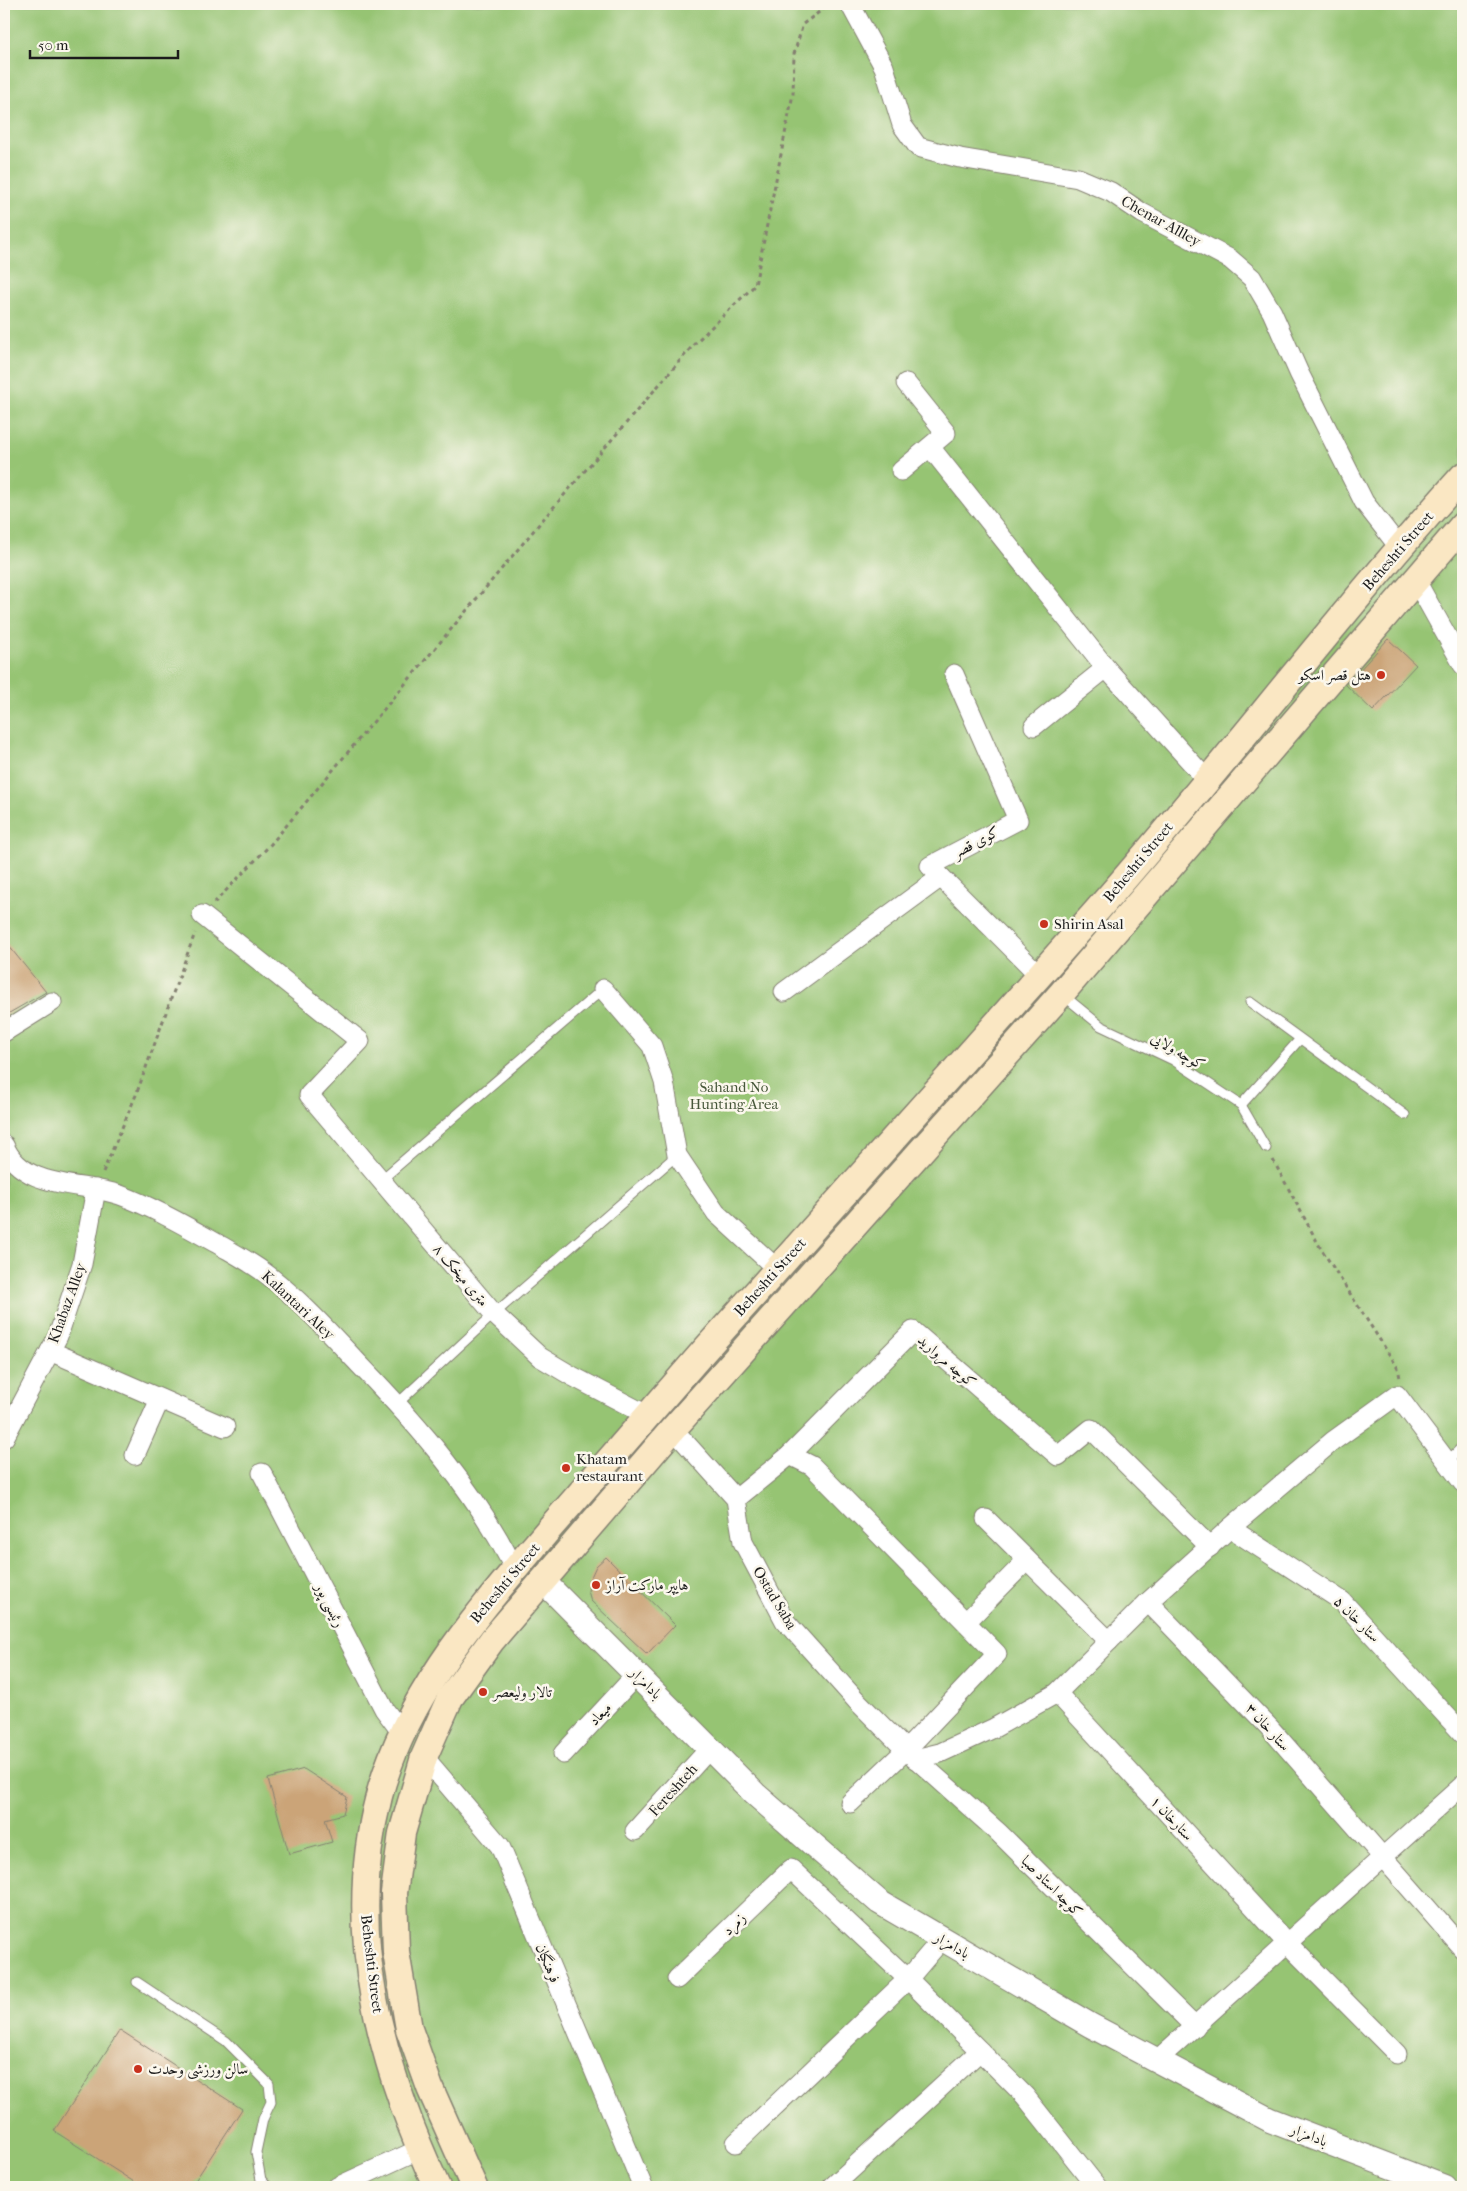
<svg xmlns="http://www.w3.org/2000/svg" width="1467" height="2191" viewBox="0 0 1467 2191" font-family="'IM FELL French Canon',Amiri,serif">
<style>
.green{fill:#96c473;stroke:#597048}
.building{fill:#cba478}
.lines{fill:none;stroke-linecap:round;stroke-linejoin:round}
.service-casing{stroke:#848071;stroke-width:11}
.minor-casing{stroke:#848071;stroke-width:21}
.tertiary-casing{stroke:#848071;stroke-width:26}
.secondary-casing{stroke:#848071;stroke-width:29}
.path{stroke:#848071;stroke-width:3;stroke-dasharray:4 4;stroke-linecap:butt}
.service{stroke:#fff;stroke-width:9}
.minor{stroke:#fff;stroke-width:19}
.tertiary{stroke:#fff;stroke-width:24}
.secondary{stroke:#fae7c3;stroke-width:26}
.poi-dot{fill:#c8321e;stroke:#fbf7ec;stroke-width:2}
.labels{text-anchor:middle;dominant-baseline:central;stroke-width:5;stroke-linejoin:round;paint-order:stroke}
.street-label{font-size:15px;fill:#1c1c1c;stroke:#fbf7ec}
.poi-label{font-size:15px;fill:#1c1c1c;stroke:#fbf7ec;text-anchor:start}
.park-label{font-size:15px;fill:#47573a;stroke:#fbf7ec}
</style>
<rect width="100%" height="100%" fill="#fbf7ec"/>
<filter id="ink" filterUnits="userSpaceOnUse"><feTurbulence type="fractalNoise" baseFrequency=".02" numOctaves="2"/><feDisplacementMap in="SourceGraphic" scale="10" xChannelSelector="R" yChannelSelector="G"/><feConvolveMatrix kernelMatrix="1 2 1 2 8 2 1 2 1" color-interpolation-filters="sRGB"/></filter>
<filter id="wash" filterUnits="userSpaceOnUse"><feTurbulence type="fractalNoise" baseFrequency=".0096" numOctaves="4" result="noise"/><feDisplacementMap in="SourceGraphic" scale="20" xChannelSelector="R" yChannelSelector="G"/><feGaussianBlur stdDeviation="1.12" result="paint"/><feColorMatrix in="noise" values="0 0 0 0 0 0 0 0 0 0 0 0 0 0 0 0 0 1.4 0 .05"/><feComposite in="paint" operator="in"/></filter>
<g filter="url(#wash)">
<rect width="100%" height="100%" fill="#ede5c6"/>
<rect class="green" x="4" y="4" width="1459" height="2183"/>
<g id="blocks">
<g class="building">
<polygon points="1388,639 1416,665 1373,711 1346,685"/>
<polygon points="4,940 46,992 4,1016"/>
<polygon points="606,1557 675,1625 647,1654 591,1601 588,1591 591,1577 596,1566"/>
<polygon points="304,1769 347,1797 343,1814 325,1819 332,1842 289,1854 268,1779"/>
<polygon points="120,2030 242,2109 191,2187 142,2187 54,2131"/>
</g>
</g>
</g>
<g filter="url(#ink)">
<use href="#blocks" fill-opacity="0" stroke="#848071" stroke-width="1"/>
<g class="lines">
<defs>
<g id="service">
<polyline points="1063,995 1101,1026 1173,1060 1241,1105 1266,1148"/>
<polyline points="1250,1002 1405,1115"/>
<polyline points="1241,1105 1300,1039"/>
<polyline points="381,1180 603,989"/>
<polyline points="397,1404 494,1314 677,1155"/>
<polyline points="1447,1462 1463,1446"/>
<polyline points="137,1982 226,2041 269,2084 271,2102 263,2119 256,2152 261,2180 268,2187"/>
</g>
<g id="minor">
<polyline points="850,4 884,67 902,125 918,147 960,158 1078,178 1111,192 1142,213 1230,259 1252,278 1272,312 1299,373 1364,502 1399,547"/>
<polyline points="930,447 1106,668 1207,780"/>
<polyline points="901,471 946,433 906,383"/>
<polyline points="1415,579 1463,665"/>
<polyline points="954,674 1018,820 930,866 1039,975"/>
<polyline points="1034,726 1106,668"/>
<polyline points="202,915 360,1041 309,1095 494,1314 540,1357 572,1376 647,1415"/>
<polyline points="603,989 652,1046 664,1082 677,1155 716,1213 777,1269"/>
<polyline points="784,992 941,877"/>
<polyline points="4,1032 52,1002"/>
<path d="M 4,1145 C 22,1190 82,1182 120,1195 C 153,1207 187,1227 218,1244 C 235,1254 254,1264 269,1276 C 301,1301 330,1333 358,1363 C 419,1426 476,1491 515,1570"/>
<polyline points="50,1351 225,1427"/>
<polyline points="673,1429 736,1499 743,1542 785,1621 856,1700 906,1750 998,1832 1195,2027"/>
<polyline points="4,1438 58,1336 82,1264 96,1189"/>
<polyline points="135,1455 160,1399"/>
<polyline points="790,1455 913,1331 1058,1456 1091,1429 1210,1547"/>
<polyline points="262,1473 384,1709 402,1733"/>
<polyline points="736,1499 790,1455 812,1466 997,1654 906,1750 850,1803"/>
<polyline points="986,1519 1109,1641"/>
<polyline points="1230,1528 1342,1601 1463,1734"/>
<polyline points="1148,1602 1269,1727 1463,1949"/>
<polyline points="967,1621 1027,1560"/>
<polyline points="1057,1693 1287,1943 1397,2054"/>
<polyline points="563,1754 637,1674"/>
<polyline points="424,1757 500,1846 643,2187"/>
<polyline points="915,1759 940,1753 994,1728 1057,1693 1148,1602 1230,1528 1333,1441 1397,1395 1463,1483"/>
<polyline points="635,1831 710,1748"/>
<polyline points="677,1979 791,1869 908,1979 1025,2096 1097,2187"/>
<polyline points="1157,2060 1463,1785"/>
<polyline points="736,2143 908,1979 942,1939"/>
<polyline points="337,2187 420,2149"/>
<polyline points="832,2187 980,2051"/>
</g>
<polyline id="tertiary" points="543,1581 755,1794 879,1902 1090,2025 1270,2120 1444,2187"/>
<g id="secondary">
<path d="M 437,2187 C 380,2064 344,1931 379,1796 C 407,1691 481,1610 549,1529 C 600,1470 651,1411 703,1352 C 830,1210 958,1067 1085,924 C 1215,778 1332,621 1463,476"/>
<polyline points="474,2187 430,2088 409,2029 396,1952 394,1893 402,1833 424,1757 450,1698 492,1640 673,1429 1061,994 1463,525"/>
</g>
</defs>
<use href="#service" class="service-casing"/>
<use href="#minor" class="minor-casing"/>
<use href="#tertiary" class="tertiary-casing"/>
<use href="#secondary" class="secondary-casing"/>
<g class="path">
<polyline points="214,903 271,844 540,523 696,342 755,285 793,94 794,54 803,24 830,4"/>
<polyline points="1273,1160 1320,1247 1398,1368 1400,1378"/>
<polyline points="103,1172 136,1095 195,933"/>
</g>
<use href="#service" class="service"/>
<use href="#minor" class="minor"/>
<use href="#tertiary" class="tertiary"/>
<use href="#secondary" class="secondary"/>
</g>
</g>
<g class="poi-dot">
<circle cx="1381" cy="675" r="5"/>
<circle cx="1044" cy="924" r="5"/>
<circle cx="566" cy="1468" r="5"/>
<circle cx="596" cy="1585" r="5"/>
<circle cx="483" cy="1692" r="5"/>
<circle cx="138" cy="2069" r="5"/>
</g>
<g class="labels">
<g class="street-label">
<text transform="translate(1161 221) rotate(29)">Chenar Allley</text>
<text transform="translate(1398 551) rotate(-49)">Beheshti Street</text>
<text transform="translate(976 842) rotate(-28)">کوی قصر</text>
<text transform="translate(1138 862) rotate(-50)">Beheshti Street</text>
<text transform="translate(1178 1051) rotate(30)">کوچه ولایی</text>
<text transform="translate(461 1275) rotate(50)">۸ متری میخک</text>
<text transform="translate(770 1277) rotate(-48)">Beheshti Street</text>
<text transform="translate(67 1303) rotate(-70)">Khabaz Alley</text>
<text transform="translate(298 1305) rotate(43)">Kalantari Aley</text>
<text transform="translate(947 1361) rotate(41)">کوچه مروارید</text>
<text transform="translate(505 1583) rotate(-50)">Beheshti Street</text>
<text transform="translate(775 1598) rotate(59)">Ostad Saba</text>
<text transform="translate(330 1605) rotate(63)">رئیسی پور</text>
<text transform="translate(1357 1619) rotate(45)">ستار خان ۵</text>
<text transform="translate(646 1683) rotate(45)">بادامزار</text>
<text transform="translate(600 1714) rotate(-47)">میعاد</text>
<text transform="translate(1268 1727) rotate(48)">ستار خان ۳</text>
<text transform="translate(673 1790) rotate(-48)">Fereshteh</text>
<text transform="translate(1172 1818) rotate(47)">ستارخان ۱</text>
<text transform="translate(1052 1886) rotate(45)">کوچه استاد صبا</text>
<text transform="translate(734 1924) rotate(-44)">زمرد</text>
<text transform="translate(952 1945) rotate(30)">بادامزار</text>
<text transform="translate(548 1963) rotate(67)">فرهنگیان</text>
<text transform="translate(372 1964) rotate(83)">Beheshti Street</text>
<text transform="translate(1309 2135) rotate(21)">بادامزار</text>
</g>
<g class="poi-label">
<text x="1371" y="675" text-anchor="end">هتل قصر اسکو</text>
<text x="1054" y="924">Shirin Asal</text>
<text x="576" y="1459">Khatam<tspan x="576" dy="17">restaurant</tspan></text>
<text x="606" y="1585">هایپر مارکت آراز</text>
<text x="493" y="1692">تالار ولیعصر</text>
<text x="148" y="2069">سالن ورزشی وحدت</text>
</g>
<g class="park-label">
<text x="734" y="1087">Sahand No<tspan x="734" dy="17">Hunting Area</tspan></text>
</g>
</g>
<rect width="1467" height="2191" fill="none" stroke="#fbf7ec" stroke-width="20"/>
<path d="M30 50v8h148v-8" fill="none" stroke="#1c1c1c" stroke-width="2.5"/>
<text x="38" y="50" font-size="15" fill="#1c1c1c" stroke="#fbf7ec" stroke-width="4" paint-order="stroke">50 m</text>
</svg>
